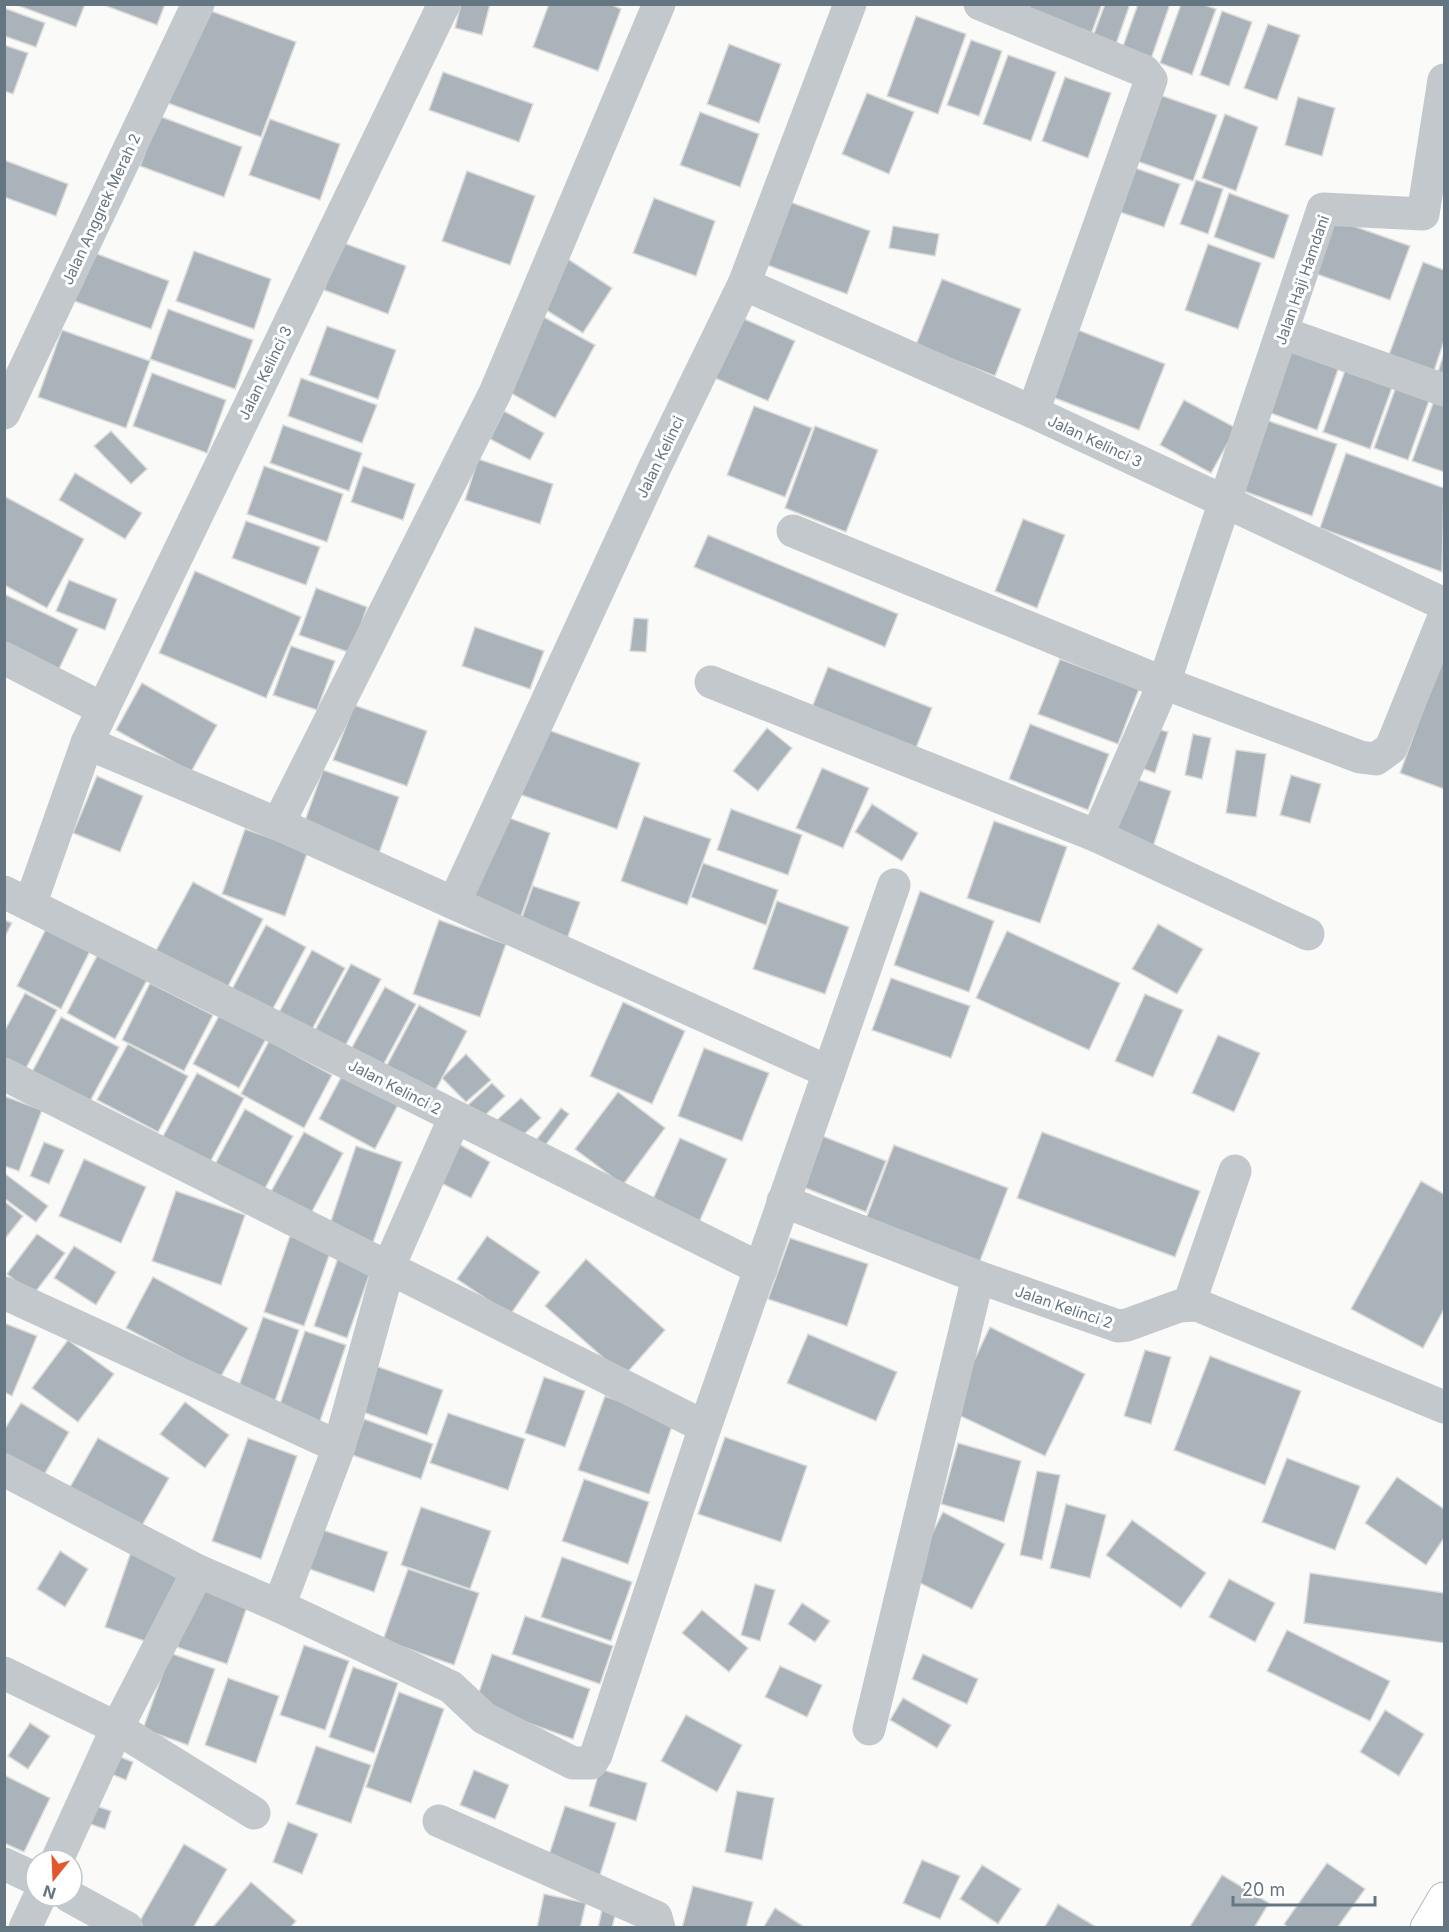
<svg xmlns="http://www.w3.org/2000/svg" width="1449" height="1932" viewBox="0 0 1449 1932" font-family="Inter,sans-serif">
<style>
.building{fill:#aab3b9;stroke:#dcdcda;stroke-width:1.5}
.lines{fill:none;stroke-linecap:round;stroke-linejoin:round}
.primary-casing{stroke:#b5babe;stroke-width:35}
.minor{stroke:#c3c8cc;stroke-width:33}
.primary{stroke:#fff;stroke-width:33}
.labels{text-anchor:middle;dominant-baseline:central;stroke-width:6;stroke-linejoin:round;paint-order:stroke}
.street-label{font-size:15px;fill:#657683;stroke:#fff}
</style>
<rect width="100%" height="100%" fill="#fafaf8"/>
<g class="building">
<polygon points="14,4 85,4 76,27"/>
<polygon points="101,4 165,4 157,25"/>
<polygon points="461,4 490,4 482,35 455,28"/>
<polygon points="549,4 610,4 621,9 598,71 533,47"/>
<polygon points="1030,4 1102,4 1089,40 1026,17"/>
<polygon points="1105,4 1130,4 1115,47 1092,39"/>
<polygon points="1138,4 1170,4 1151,59 1122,49"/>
<polygon points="1181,4 1202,4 1216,9 1192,75 1160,63"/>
<polygon points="200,7 296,42 261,137 165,102"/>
<polygon points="4,8 45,23 36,47 4,36"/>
<polygon points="1222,11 1252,22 1229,86 1200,75"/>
<polygon points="916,16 966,34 938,114 887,96"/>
<polygon points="1268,24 1300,35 1277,100 1244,88"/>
<polygon points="971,40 1002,51 979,116 947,105"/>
<polygon points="729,44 781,64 759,123 707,104"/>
<polygon points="4,45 28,53 13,94 4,91"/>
<polygon points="1008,55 1056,72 1031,141 983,124"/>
<polygon points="443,72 533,104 519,142 429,110"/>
<polygon points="1065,77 1111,93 1088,158 1042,141"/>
<polygon points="867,93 914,112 889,174 842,154"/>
<polygon points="1154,93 1217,115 1193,181 1131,159"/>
<polygon points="1298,97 1335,108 1322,156 1285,145"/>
<polygon points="700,112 759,134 740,187 680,165"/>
<polygon points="1225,114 1258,127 1236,191 1202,178"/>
<polygon points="159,116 242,147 224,197 140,166"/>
<polygon points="270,119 340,144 320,200 249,175"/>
<polygon points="4,160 68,184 56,216 4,197"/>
<polygon points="1124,164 1180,184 1164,227 1108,208"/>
<polygon points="467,171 535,196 510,265 442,241"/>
<polygon points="1196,180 1223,189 1208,234 1180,224"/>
<polygon points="1229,193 1289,215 1274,259 1214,237"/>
<polygon points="654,198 715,221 696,276 633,253"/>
<polygon points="790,202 870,231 847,294 767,265"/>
<polygon points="1328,217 1410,246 1390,300 1308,271"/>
<polygon points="893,226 939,234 935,256 889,248"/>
<polygon points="341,242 406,266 388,314 324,290"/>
<polygon points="1208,244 1261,263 1238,329 1185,310"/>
<polygon points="84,249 169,281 151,329 66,298"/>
<polygon points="194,251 271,279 254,329 176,301"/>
<polygon points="568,259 612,288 583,333 538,305"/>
<polygon points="1423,262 1444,270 1444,341 1432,377 1387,360"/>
<polygon points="942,279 1021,309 995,376 916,345"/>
<polygon points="168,309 253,340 235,389 150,359"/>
<polygon points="735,315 795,341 768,401 708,375"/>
<polygon points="542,316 595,345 555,418 502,388"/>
<polygon points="327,326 396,350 378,399 309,375"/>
<polygon points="62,330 150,361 126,428 38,397"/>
<polygon points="1078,330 1165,364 1139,430 1052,397"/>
<polygon points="1293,344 1341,361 1317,430 1268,412"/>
<polygon points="1444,353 1444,378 1437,375"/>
<polygon points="1347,365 1394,382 1370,449 1323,432"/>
<polygon points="152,373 226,400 207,453 133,426"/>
<polygon points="301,378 377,405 362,443 288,416"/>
<polygon points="1397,384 1431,395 1408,460 1374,448"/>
<polygon points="1435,398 1444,402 1444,472 1412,461"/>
<polygon points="1184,400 1236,428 1211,473 1160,445"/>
<polygon points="754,406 812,428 785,497 727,475"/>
<polygon points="504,411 544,433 530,460 490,439"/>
<polygon points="1263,419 1337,444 1312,516 1238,489"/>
<polygon points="283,425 362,453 349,491 270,463"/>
<polygon points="815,426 878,450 846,532 785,508"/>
<polygon points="111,431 147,469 131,484 94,446"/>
<polygon points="1346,453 1444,488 1442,572 1320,528"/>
<polygon points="478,459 553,484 540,524 465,500"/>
<polygon points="264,466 343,494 327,542 247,514"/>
<polygon points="363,466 415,484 403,520 351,502"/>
<polygon points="75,473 142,513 125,539 59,500"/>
<polygon points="4,496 84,539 47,608 4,585"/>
<polygon points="1023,519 1065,535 1037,608 995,591"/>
<polygon points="246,521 320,547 306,585 232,558"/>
<polygon points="708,535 898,614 885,647 694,567"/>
<polygon points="195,571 301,617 266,698 159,653"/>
<polygon points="69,580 117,599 105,630 56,611"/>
<polygon points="316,588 367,607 351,653 299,635"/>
<polygon points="4,594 78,629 56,675 4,651"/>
<polygon points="634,618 648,619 646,652 630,651"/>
<polygon points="475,627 544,651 530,689 462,666"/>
<polygon points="291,646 335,661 317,710 273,695"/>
<polygon points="1444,652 1444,789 1400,773"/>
<polygon points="1060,659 1139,689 1118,744 1038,714"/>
<polygon points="828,667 932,708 911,760 807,720"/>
<polygon points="142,683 217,725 191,772 116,730"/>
<polygon points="354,705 427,731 407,786 333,760"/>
<polygon points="1030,724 1109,754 1088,810 1009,779"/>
<polygon points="540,727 640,763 617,829 516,793"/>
<polygon points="767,728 792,748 758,791 733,771"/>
<polygon points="1154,728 1168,732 1155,773 1141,768"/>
<polygon points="1193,734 1211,738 1202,779 1185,775"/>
<polygon points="1236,750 1266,754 1256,817 1226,813"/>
<polygon points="822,768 869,788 843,848 796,828"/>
<polygon points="323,770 399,797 378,856 302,829"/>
<polygon points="1291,775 1321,784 1310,823 1280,815"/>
<polygon points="97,776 143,796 120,852 73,833"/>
<polygon points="1130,777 1171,791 1152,850 1111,836"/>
<polygon points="872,804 918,833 902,861 855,832"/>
<polygon points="731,809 802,835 788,875 717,850"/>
<polygon points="496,813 550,833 519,922 464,903"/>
<polygon points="644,816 711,839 687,905 621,881"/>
<polygon points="994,821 1067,847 1040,923 967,898"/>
<polygon points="245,829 308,851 285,916 222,894"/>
<polygon points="703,863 778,890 766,925 691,897"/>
<polygon points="193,882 263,919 223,996 152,958"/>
<polygon points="533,886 580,902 566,942 519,926"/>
<polygon points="920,891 994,921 969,992 894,965"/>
<polygon points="777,901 849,927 825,994 753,969"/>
<polygon points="4,920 12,923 4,938"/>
<polygon points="439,920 506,944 480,1017 413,994"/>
<polygon points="1158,924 1203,949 1177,994 1132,969"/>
<polygon points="266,925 306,947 269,1016 229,995"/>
<polygon points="46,929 90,951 61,1009 17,986"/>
<polygon points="1007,931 1120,983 1089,1050 976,998"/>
<polygon points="312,950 345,968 309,1035 276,1018"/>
<polygon points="98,954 147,980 115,1039 67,1013"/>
<polygon points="351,964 381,979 343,1050 313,1034"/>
<polygon points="891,978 970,1006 951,1058 872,1030"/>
<polygon points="150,983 213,1015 184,1071 122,1040"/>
<polygon points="385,987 416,1004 381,1069 349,1053"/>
<polygon points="25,993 57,1010 25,1070 4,1059 4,1032"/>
<polygon points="1145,994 1183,1010 1153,1077 1115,1061"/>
<polygon points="623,1002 685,1031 652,1104 590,1076"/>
<polygon points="419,1005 467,1031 434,1093 386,1067"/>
<polygon points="220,1014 266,1039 239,1088 193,1064"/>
<polygon points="61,1017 119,1047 88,1105 31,1074"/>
<polygon points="1218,1035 1260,1053 1234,1112 1192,1093"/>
<polygon points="269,1041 332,1075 304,1128 241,1094"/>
<polygon points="128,1044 188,1076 158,1132 97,1100"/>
<polygon points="704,1048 769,1073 742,1141 678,1116"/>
<polygon points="466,1054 491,1080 466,1102 442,1078"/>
<polygon points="346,1068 402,1097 375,1149 319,1119"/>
<polygon points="197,1073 244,1098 207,1168 160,1142"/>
<polygon points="492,1083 505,1096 481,1119 468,1105"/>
<polygon points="618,1092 665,1128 623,1185 575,1149"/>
<polygon points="4,1096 42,1110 19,1171 4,1166"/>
<polygon points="521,1098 541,1118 517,1141 497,1120"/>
<polygon points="561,1108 569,1114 541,1151 533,1144"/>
<polygon points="245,1109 293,1136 262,1194 213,1168"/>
<polygon points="304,1132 343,1153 308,1219 268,1197"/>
<polygon points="812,1132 886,1161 866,1212 793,1183"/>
<polygon points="1042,1132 1200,1191 1175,1257 1017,1198"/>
<polygon points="680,1138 727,1159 696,1229 649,1208"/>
<polygon points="454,1141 490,1162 471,1198 433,1179"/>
<polygon points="44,1142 64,1150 49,1184 30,1176"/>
<polygon points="894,1145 1008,1188 978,1266 864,1224"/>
<polygon points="356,1146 402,1162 372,1245 328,1230"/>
<polygon points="84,1159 146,1187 121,1243 59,1216"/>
<polygon points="4,1173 48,1206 36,1222 4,1198"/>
<polygon points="1421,1181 1444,1194 1444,1309 1423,1348 1351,1309"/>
<polygon points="176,1191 245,1215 221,1285 152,1261"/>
<polygon points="4,1201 23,1216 4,1240"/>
<polygon points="37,1234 65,1253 33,1295 7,1274"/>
<polygon points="290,1236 331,1250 304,1326 264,1312"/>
<polygon points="487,1236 540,1272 510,1315 457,1279"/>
<polygon points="790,1238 868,1264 847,1326 768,1299"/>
<polygon points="74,1246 116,1272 96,1305 54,1278"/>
<polygon points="338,1258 371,1270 347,1338 314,1326"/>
<polygon points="586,1259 665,1330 624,1376 545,1306"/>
<polygon points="153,1277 248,1328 220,1378 126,1328"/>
<polygon points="263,1317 299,1330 273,1407 236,1394"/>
<polygon points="4,1323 37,1336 12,1396 4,1392"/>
<polygon points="990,1327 1085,1374 1045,1456 950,1411"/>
<polygon points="305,1331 346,1345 319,1424 278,1410"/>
<polygon points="808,1334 897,1372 876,1421 787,1383"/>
<polygon points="68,1340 114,1374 78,1422 32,1388"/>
<polygon points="1145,1350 1171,1357 1151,1424 1124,1416"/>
<polygon points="1210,1356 1301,1391 1265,1485 1174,1450"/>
<polygon points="376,1366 443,1390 427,1435 360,1411"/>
<polygon points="544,1377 585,1391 565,1447 525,1433"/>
<polygon points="605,1396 674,1420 649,1494 578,1470"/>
<polygon points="185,1402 229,1435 205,1468 160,1434"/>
<polygon points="21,1403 69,1432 40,1482 4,1461 4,1430"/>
<polygon points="448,1413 525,1439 508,1490 430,1463"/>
<polygon points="364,1419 433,1444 421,1479 352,1455"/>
<polygon points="725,1437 807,1466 781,1542 698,1514"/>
<polygon points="98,1438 169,1478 140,1529 69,1489"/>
<polygon points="248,1438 297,1456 261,1559 212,1541"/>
<polygon points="958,1443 1021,1461 1004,1522 941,1504"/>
<polygon points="1287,1458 1360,1486 1335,1550 1262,1522"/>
<polygon points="1037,1471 1060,1475 1042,1560 1020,1555"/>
<polygon points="1397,1477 1444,1509 1444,1538 1426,1565 1365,1523"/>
<polygon points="584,1479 649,1502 628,1564 562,1541"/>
<polygon points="1066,1504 1106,1515 1090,1578 1050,1568"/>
<polygon points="421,1507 491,1531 470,1589 401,1565"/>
<polygon points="943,1512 1005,1544 972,1609 910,1578"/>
<polygon points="1132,1520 1206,1573 1181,1608 1106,1555"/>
<polygon points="317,1528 388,1552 374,1592 304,1567"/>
<polygon points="60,1551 88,1569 65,1607 37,1589"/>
<polygon points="131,1552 182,1569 156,1645 105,1627"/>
<polygon points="562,1557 632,1582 611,1641 541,1617"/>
<polygon points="408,1569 479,1593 454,1665 383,1640"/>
<polygon points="1310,1573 1444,1593 1444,1643 1304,1623"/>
<polygon points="1229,1579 1275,1603 1255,1642 1209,1617"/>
<polygon points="755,1584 775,1590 760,1641 741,1635"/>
<polygon points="198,1587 248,1604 227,1664 177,1647"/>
<polygon points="802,1603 830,1621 815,1642 788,1624"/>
<polygon points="702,1610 748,1648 729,1672 682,1633"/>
<polygon points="525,1616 613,1646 600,1684 512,1654"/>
<polygon points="1287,1630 1390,1681 1370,1721 1267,1671"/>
<polygon points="304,1645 349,1661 325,1730 280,1715"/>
<polygon points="170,1653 215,1669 188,1745 143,1729"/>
<polygon points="492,1654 590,1689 573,1739 475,1704"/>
<polygon points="923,1654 978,1679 967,1704 912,1679"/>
<polygon points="780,1666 822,1685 807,1717 765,1697"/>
<polygon points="353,1667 398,1683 374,1753 329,1737"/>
<polygon points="228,1678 279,1696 256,1763 205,1745"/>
<polygon points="399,1692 444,1709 411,1803 366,1787"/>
<polygon points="903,1698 951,1725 937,1748 890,1720"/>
<polygon points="1385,1710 1424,1734 1399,1776 1360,1752"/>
<polygon points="686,1715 742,1745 717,1792 661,1761"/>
<polygon points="30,1723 50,1736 28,1769 8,1756"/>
<polygon points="316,1746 371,1765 351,1823 296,1804"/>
<polygon points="118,1756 133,1762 126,1780 111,1774"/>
<polygon points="600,1769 647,1783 636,1821 589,1806"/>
<polygon points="474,1770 509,1785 495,1819 460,1805"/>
<polygon points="4,1775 50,1798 24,1852 4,1843"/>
<polygon points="737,1791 774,1798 762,1860 725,1852"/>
<polygon points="90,1804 111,1811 105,1829 84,1822"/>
<polygon points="565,1806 616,1823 600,1875 548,1858"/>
<polygon points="288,1822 318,1834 302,1874 273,1862"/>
<polygon points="184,1844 227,1869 193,1928 139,1928 137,1926"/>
<polygon points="922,1860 960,1876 940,1919 903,1903"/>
<polygon points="1327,1863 1365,1889 1337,1928 1289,1928 1284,1924"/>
<polygon points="982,1865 1021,1889 998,1924 960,1899"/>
<polygon points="1222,1875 1269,1903 1254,1928 1189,1928"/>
<polygon points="251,1882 296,1921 290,1928 212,1928"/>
<polygon points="693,1886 753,1902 746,1928 682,1928"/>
<polygon points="544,1894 586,1903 580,1928 537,1928"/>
<polygon points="1058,1904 1098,1928 1044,1928"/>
<polygon points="603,1905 617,1907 612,1928 598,1928"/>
<polygon points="775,1908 806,1928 763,1928"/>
</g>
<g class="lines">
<defs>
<polyline id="primary" points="1427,1928 1444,1899"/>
</defs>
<use href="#primary" class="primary-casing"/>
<g class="minor">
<polyline points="980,4 1144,71 1151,80 1033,412"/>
<polyline points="744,284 1033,412 1444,604"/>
<polyline points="1283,333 1444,390"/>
<polyline points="4,413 198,4"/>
<polyline points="793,531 1164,683 1360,757 1376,759 1391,748 1444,617"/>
<polyline points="4,658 103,709"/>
<polyline points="711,682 1097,836 1308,934"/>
<polyline points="87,743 278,824 829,1072 705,1427 596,1755 591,1763 573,1763 484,1718 451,1687 279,1606"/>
<polyline points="278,824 495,393 659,4"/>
<polyline points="1097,836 1164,683 1323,209 1423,214 1444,80"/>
<polyline points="4,892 761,1269"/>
<polyline points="454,903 654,469 744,284 850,4"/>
<polyline points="30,905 87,743 103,709 444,4"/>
<polyline points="829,1072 894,885"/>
<polyline points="4,1074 705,1427"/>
<polyline points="783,1201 978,1277 1118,1326 1127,1325 1179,1306 1197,1305 1444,1407"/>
<polyline points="4,1293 339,1447"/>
<polyline points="1189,1304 1235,1171"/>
<polyline points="4,1470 198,1571 279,1606 339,1447 389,1266 455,1117"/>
<polyline points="4,1673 117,1728 254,1813"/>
<polyline points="869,1729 978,1277"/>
<polyline points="439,1821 656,1917 659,1928"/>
<polyline points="57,1860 117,1728 198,1571"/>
<polyline points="4,1864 36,1879"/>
<polyline points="69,1896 127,1928"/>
<polyline points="25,1928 40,1896"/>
</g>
<use href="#primary" class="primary"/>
</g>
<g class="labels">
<g class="street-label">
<text transform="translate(101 209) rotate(-65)">Jalan Anggrek Merah 2</text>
<text transform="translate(1302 280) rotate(-71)">Jalan Haji Hamdani</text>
<text transform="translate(265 373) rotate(-64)">Jalan Kelinci 3</text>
<text transform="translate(1095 441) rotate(25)">Jalan Kelinci 3</text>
<text transform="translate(660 457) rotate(-64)">Jalan Kelinci</text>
<text transform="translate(395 1087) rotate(27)">Jalan Kelinci 2</text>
<text transform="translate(1064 1307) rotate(19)">Jalan Kelinci 2</text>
</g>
</g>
<rect width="1449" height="1932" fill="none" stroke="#657683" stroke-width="12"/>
<g transform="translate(54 1878) rotate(198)"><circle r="28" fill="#ffffff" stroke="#c1c8cd" stroke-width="1.5"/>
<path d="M0-4.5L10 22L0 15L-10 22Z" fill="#e4572e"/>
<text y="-9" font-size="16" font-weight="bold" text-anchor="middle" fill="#657683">N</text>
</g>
<path d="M1233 1896v9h142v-9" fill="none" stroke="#657683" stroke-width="3"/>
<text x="1242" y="1896" font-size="18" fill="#657683" stroke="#ffffff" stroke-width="4.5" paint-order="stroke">20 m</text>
</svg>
